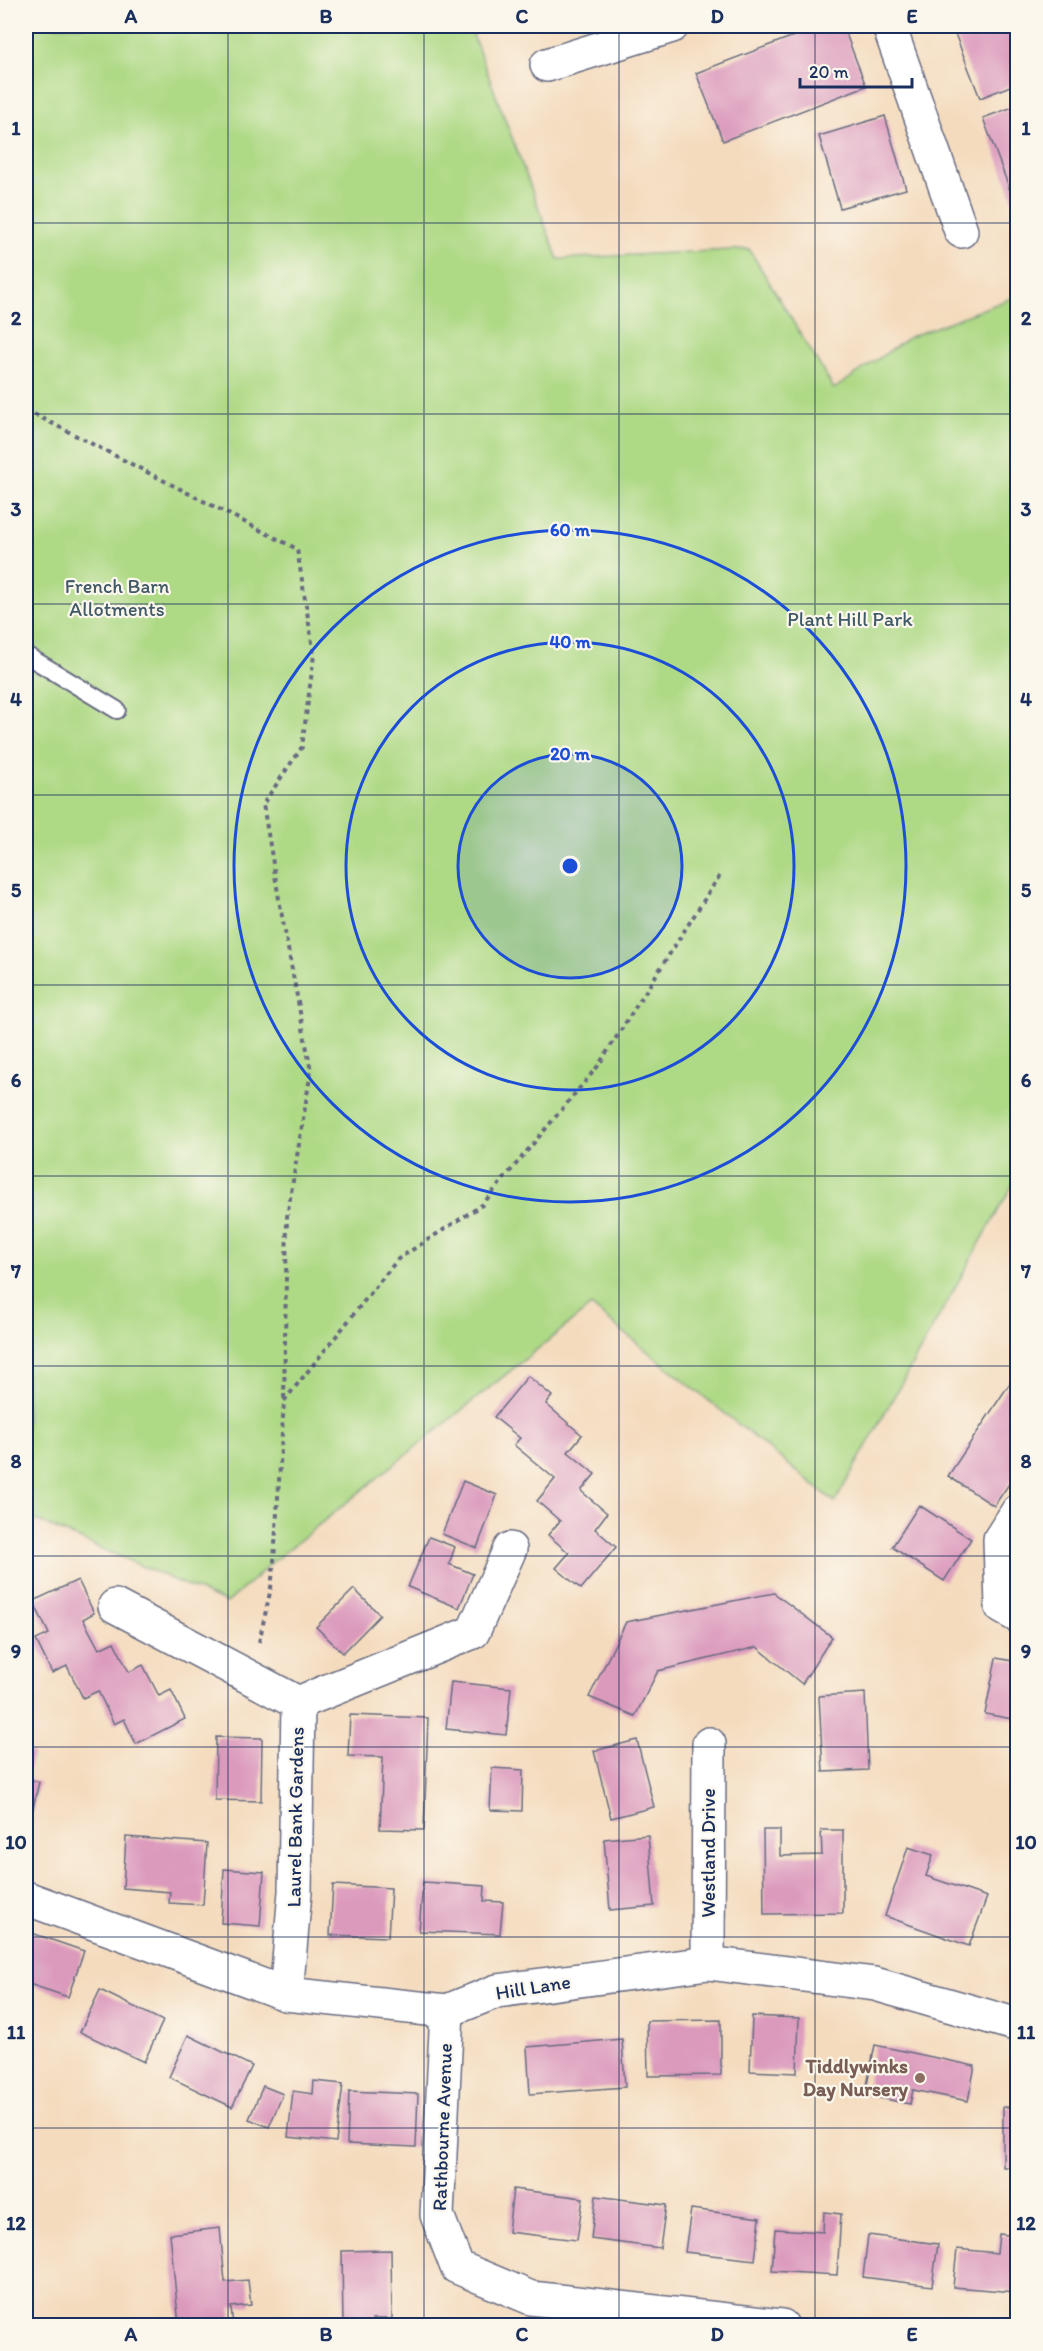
<svg xmlns="http://www.w3.org/2000/svg" width="1043" height="2351" viewBox="0 0 1043 2351" font-family="Itim,sans-serif">
<style>
.green{fill:#aed985;stroke:#648472;stroke-width:1.5}
.building{fill:#db99bc}
.lines{fill:none;stroke-linecap:round;stroke-linejoin:round}
.lane-casing{stroke:#676b80;stroke-width:20}
.street-casing{stroke:#676b80;stroke-width:36}
.path{stroke:#676b80;stroke-width:4;stroke-dasharray:4.5 4.5;stroke-linecap:butt}
.lane{stroke:#fff;stroke-width:16}
.street{stroke:#fff;stroke-width:33}
.grid{fill:none;stroke:#1b2f5e;stroke-width:1.5;stroke-opacity:0.55}
.ring{fill:none;stroke:#1d4ed8;stroke-width:3}
.education-dot{fill:#8d6e63;stroke:#fbf7ec;stroke-width:2}
.labels{text-anchor:middle;dominant-baseline:central;stroke-width:4.5;stroke-linejoin:round;paint-order:stroke}
.park-label{font-size:20px;fill:#405a68;stroke:#fbf7ec}
.street-label{font-size:20px;fill:#1b2f5e;stroke:#fbf7ec}
.education-label{font-size:20px;font-weight:bold;fill:#785e54;stroke:#fbf7ec;text-anchor:end}
.centre{fill:#1d4ed8;stroke:#fbf7ec;stroke-width:3}
.ring-label{font-size:18px;text-anchor:middle;font-weight:bold;fill:#1d4ed8;stroke:#fbf7ec;stroke-width:4.5;stroke-linejoin:round;paint-order:stroke}
.neatline{fill:none;stroke:#1b2f5e;stroke-width:2}
.grid-label{font-size:20px;text-anchor:middle;font-weight:bold;fill:#1b2f5e}
</style>
<rect width="100%" height="100%" fill="#fbf7ec"/>
<filter id="ink" filterUnits="userSpaceOnUse"><feTurbulence type="fractalNoise" baseFrequency=".0167" numOctaves="2"/><feDisplacementMap in="SourceGraphic" scale="12" xChannelSelector="R" yChannelSelector="G"/><feConvolveMatrix kernelMatrix="1 2 1 2 8 2 1 2 1" color-interpolation-filters="sRGB"/></filter>
<filter id="wash" filterUnits="userSpaceOnUse"><feTurbulence type="fractalNoise" baseFrequency=".008" numOctaves="4" result="noise"/><feDisplacementMap in="SourceGraphic" scale="24" xChannelSelector="R" yChannelSelector="G"/><feGaussianBlur stdDeviation="1.35" result="paint"/><feColorMatrix in="noise" values="0 0 0 0 0 0 0 0 0 0 0 0 0 0 0 0 0 1.4 0 .05"/><feComposite in="paint" operator="in"/></filter>
<g filter="url(#wash)">
<rect width="100%" height="100%" fill="#f4dbbe"/>
<polygon class="green" points="26,26 479,26 473,35 558,259 749,249 834,389 910,337 1017,296 1017,1177 835,1502 591,1306 274,1561 227,1603 26,1516"/>
<g id="blocks">
<g class="building">
<polygon points="820,26 843,26 866,86 723,141 696,73"/>
<polygon points="952,26 1018,26 1018,83 980,98"/>
<polygon points="1018,105 1018,209 1017,209 983,118"/>
<polygon points="885,116 906,189 840,208 819,136"/>
<polygon points="1018,1371 1018,1471 994,1506 948,1476"/>
<polygon points="528,1376 552,1396 546,1404 582,1435 568,1452 595,1474 581,1491 607,1513 595,1529 616,1547 581,1589 556,1568 569,1553 548,1535 560,1521 537,1501 555,1479 514,1445 520,1438 494,1417"/>
<polygon points="463,1481 497,1495 477,1548 442,1534"/>
<polygon points="919,1505 971,1539 944,1581 892,1547"/>
<polygon points="429,1537 455,1547 449,1564 473,1574 459,1608 408,1587"/>
<polygon points="78,1580 94,1613 83,1619 99,1649 114,1642 129,1672 143,1665 159,1696 171,1690 185,1719 136,1744 124,1719 114,1724 98,1691 83,1698 67,1666 52,1673 36,1640 49,1634 33,1601"/>
<polygon points="354,1589 380,1615 343,1653 316,1627"/>
<polygon points="774,1593 832,1637 802,1684 757,1647 658,1671 635,1716 589,1697 626,1622"/>
<polygon points="996,1658 1018,1662 1018,1720 985,1714"/>
<polygon points="451,1682 511,1688 506,1735 446,1729"/>
<polygon points="865,1693 868,1770 823,1772 819,1696"/>
<polygon points="350,1715 428,1718 424,1830 380,1829 383,1757 348,1756"/>
<polygon points="216,1737 262,1738 261,1801 215,1800"/>
<polygon points="637,1740 654,1807 611,1818 594,1751"/>
<polygon points="26,1751 33,1753 26,1778"/>
<polygon points="492,1768 523,1770 522,1811 490,1810"/>
<polygon points="26,1778 39,1782 28,1830 26,1829"/>
<polygon points="763,1830 780,1830 780,1856 822,1855 821,1830 843,1830 843,1913 764,1914"/>
<polygon points="648,1835 654,1906 610,1910 604,1839"/>
<polygon points="126,1837 207,1843 203,1905 169,1903 170,1892 123,1888"/>
<polygon points="908,1847 933,1855 926,1876 987,1897 969,1946 885,1916"/>
<polygon points="224,1869 264,1872 260,1926 221,1923"/>
<polygon points="423,1882 485,1886 484,1901 503,1902 500,1934 419,1931"/>
<polygon points="333,1885 391,1888 388,1937 330,1935"/>
<polygon points="26,1931 84,1951 68,1997 26,1983"/>
<polygon points="100,1990 163,2021 144,2062 80,2032"/>
<polygon points="752,2016 799,2018 797,2073 750,2071"/>
<polygon points="721,2020 721,2075 648,2076 647,2021"/>
<polygon points="188,2035 252,2066 232,2107 169,2077"/>
<polygon points="622,2039 625,2087 530,2094 527,2047"/>
<polygon points="875,2045 975,2066 968,2101 913,2090 910,2104 865,2095"/>
<polygon points="314,2081 343,2084 336,2142 288,2137 293,2091 313,2094"/>
<polygon points="263,2086 283,2094 269,2127 249,2119"/>
<polygon points="349,2091 418,2094 416,2147 347,2144"/>
<rect x="1003" y="2107" width="15" height="60"/>
<polygon points="513,2189 583,2198 577,2240 508,2232"/>
<polygon points="596,2196 666,2205 660,2248 591,2239"/>
<polygon points="691,2209 760,2218 755,2260 685,2252"/>
<polygon points="824,2212 841,2214 837,2275 772,2271 775,2229 823,2232"/>
<polygon points="220,2228 225,2282 248,2280 251,2305 231,2307 233,2326 179,2326 170,2234"/>
<polygon points="999,2234 1018,2236 1015,2292 953,2287 957,2249 997,2253"/>
<polygon points="868,2235 938,2244 932,2286 863,2277"/>
<polygon points="391,2250 392,2319 372,2319 372,2326 343,2326 342,2251"/>
</g>
</g>
</g>
<g filter="url(#ink)">
<use href="#blocks" fill-opacity="0" stroke="#676b80" stroke-width="1.5"/>
<g class="lines">
<defs>
<polyline id="lane" points="26,655 117,710"/>
<g id="street">
<polyline points="889,26 961,231"/>
<polyline points="547,65 672,26"/>
<polyline points="1018,1511 1000,1539 1002,1607 1018,1616"/>
<polyline points="115,1606 298,1703"/>
<polyline points="26,1898 286,1994 447,2011 497,1991 708,1963 875,1984 1018,2025"/>
<polyline points="708,1963 709,1744"/>
<polyline points="286,1994 295,1892 298,1703 473,1632 510,1549"/>
<polyline points="447,2011 437,2215 457,2267 531,2298 782,2326"/>
</g>
</defs>
<use href="#lane" class="lane-casing"/>
<use href="#street" class="street-casing"/>
<g class="path">
<polyline points="26,410 297,549 314,655 302,747 263,804 281,911 311,1071 287,1217 284,1401"/>
<polyline points="259,1642 271,1588 274,1561 284,1401 398,1259 482,1205 598,1066 720,875"/>
</g>
<use href="#lane" class="lane"/>
<use href="#street" class="street"/>
</g>
</g>
<path class="grid" d="M 228,26 L 228,2326M 424,26 L 424,2326M 619,26 L 619,2326M 815,26 L 815,2326M 26,223 L 1018,223M 26,414 L 1018,414M 26,604 L 1018,604M 26,795 L 1018,795M 26,985 L 1018,985M 26,1176 L 1018,1176M 26,1366 L 1018,1366M 26,1556 L 1018,1556M 26,1747 L 1018,1747M 26,1937 L 1018,1937M 26,2128 L 1018,2128"/>
<circle cx="570" cy="866" r="112" fill="#1d4ed8" fill-opacity=".12"/>
<g class="ring">
<circle cx="570" cy="866" r="112"/>
<circle cx="570" cy="866" r="224"/>
<circle cx="570" cy="866" r="336"/>
</g>
<circle class="education-dot" cx="920" cy="2078" r="6"/>
<g class="labels">
<g class="park-label">
<text x="117" y="586">French Barn<tspan x="117" dy="23">Allotments</tspan></text>
<text x="850" y="619">Plant Hill Park</text>
</g>
<g class="street-label">
<text transform="translate(295 1817) rotate(-89)">Laurel Bank Gardens</text>
<text transform="translate(708 1853) rotate(-90)">Westland Drive</text>
<text transform="translate(533 1987) rotate(-9)">Hill Lane</text>
<text transform="translate(442 2127) rotate(-88)">Rathbourne Avenue</text>
</g>
<g class="education-label">
<text x="908" y="2066">Tiddlywinks<tspan x="908" dy="23">Day Nursery</tspan></text>
</g>
</g>
<circle cx="570" cy="866" r="9" class="centre"/>
<g class="ring-label">
<text x="570" y="536">60 m</text>
<text x="570" y="648">40 m</text>
<text x="570" y="760">20 m</text>
</g>
<rect width="1043" height="2351" fill="none" stroke="#fbf7ec" stroke-width="66"/>
<path d="M800 78v9h112v-9" fill="none" stroke="#1b2f5e" stroke-width="3"/>
<text x="809" y="78" font-size="18" fill="#1b2f5e" stroke="#fbf7ec" stroke-width="4.5" paint-order="stroke">20 m</text>
<rect x="33" y="33" width="977" height="2285" class="neatline"/>
<g class="grid-label">
<text x="131" y="23">A</text>
<text x="326" y="23">B</text>
<text x="522" y="23">C</text>
<text x="717" y="23">D</text>
<text x="912" y="23">E</text>
<text x="16" y="135">1</text>
<text x="1026" y="135">1</text>
<text x="16" y="325">2</text>
<text x="1026" y="325">2</text>
<text x="16" y="516">3</text>
<text x="1026" y="516">3</text>
<text x="16" y="706">4</text>
<text x="1026" y="706">4</text>
<text x="16" y="897">5</text>
<text x="1026" y="897">5</text>
<text x="16" y="1087">6</text>
<text x="1026" y="1087">6</text>
<text x="16" y="1278">7</text>
<text x="1026" y="1278">7</text>
<text x="16" y="1468">8</text>
<text x="1026" y="1468">8</text>
<text x="16" y="1658">9</text>
<text x="1026" y="1658">9</text>
<text x="16" y="1849">10</text>
<text x="1026" y="1849">10</text>
<text x="16" y="2039">11</text>
<text x="1026" y="2039">11</text>
<text x="16" y="2230">12</text>
<text x="1026" y="2230">12</text>
<text x="131" y="2341">A</text>
<text x="326" y="2341">B</text>
<text x="522" y="2341">C</text>
<text x="717" y="2341">D</text>
<text x="912" y="2341">E</text>
</g>
</svg>
